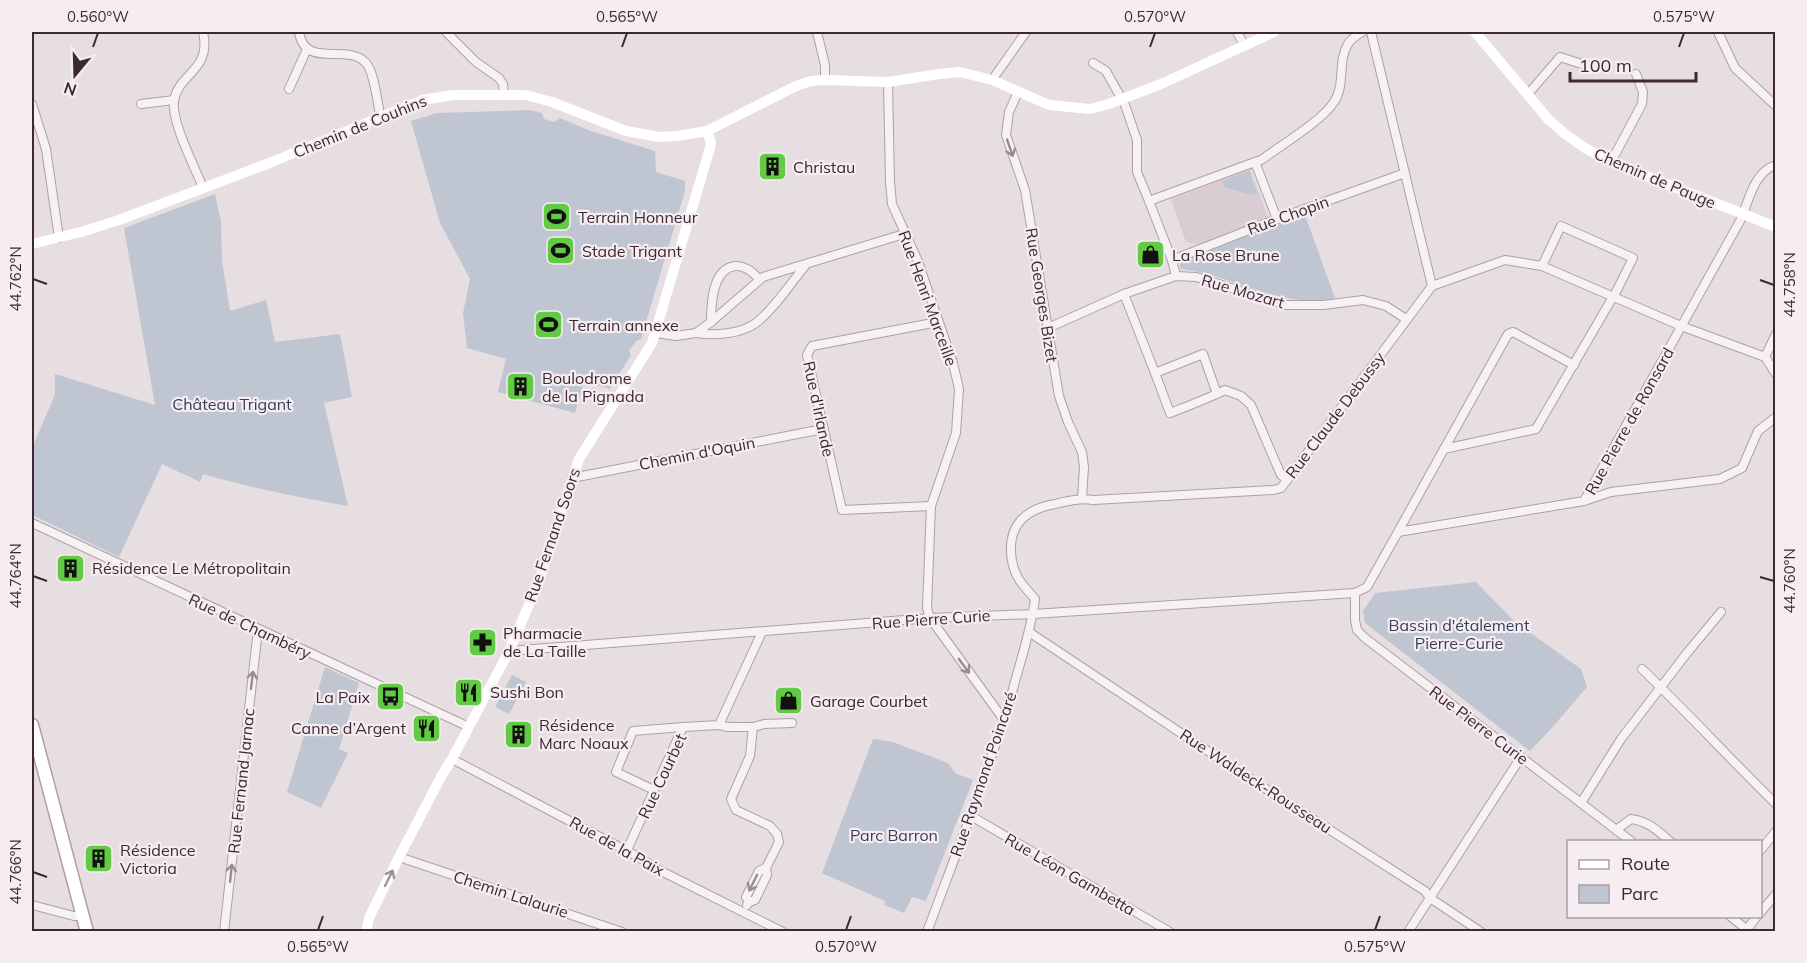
<svg xmlns="http://www.w3.org/2000/svg" width="1807" height="963" viewBox="0 0 1807 963" font-family="Mulish,sans-serif">
<style>
.built{fill:#d9ccd2}
.green{fill:#bfc5d1}
.lines{fill:none;stroke-linecap:round;stroke-linejoin:round}
.street-casing{stroke:#aea0a6;stroke-width:10}
.primary-casing{stroke:#b39ea8;stroke-width:15}
.street{stroke:#f6f1f3;stroke-width:8}
.secondary{stroke:#fff;stroke-width:10}
.primary{stroke:#fff;stroke-width:12}
.oneway{stroke:#9a8c92}
.oneway2{stroke:#9e9498}
.ticks{fill:none;stroke:#3e2831;stroke-width:2}
.labels{text-anchor:middle;dominant-baseline:central;stroke-width:4.5;stroke-linejoin:round;paint-order:stroke}
.street-label{font-size:16px;fill:#3e2831;stroke:#f5edf1}
.poi-label{font-size:16px;fill:#3e2831;stroke:#f5edf1;text-anchor:start}
.park-label{font-size:16px;fill:#353f59;stroke:#f5edf1}
.neatline{fill:none;stroke:#3e2831;stroke-width:2}
.ticks-label{font-size:15px;text-anchor:middle;fill:#3e2831}
</style>
<rect width="100%" height="100%" fill="#e7dee2"/>
<polygon class="built" points="1250,169 1268,217 1198,244 1186,242 1171,199"/>
<g class="green">
<polygon points="530,110 542,113 544,119 555,122 560,118 591,131 655,151 656,172 685,181 685,191 641,339 636,341 629,351 631,355 610,389 584,381 575,413 498,392 506,359 467,348 463,313 470,279 440,223 411,121 437,113"/>
<polygon points="1249,171 1257,193 1251,195 1224,187 1222,181"/>
<path d="M 215,194 L 221,222 L 222,261 L 230,311 L 266,300 L 275,342 L 340,334 L 352,397 L 324,403 L 348,506 C 299,497 251,488 203,474 L 200,482 L 162,464 L 119,557 L 32,515 L 32,448 L 55,395 L 55,374 L 155,405 L 124,228 Z"/>
<path d="M 1305,215 L 1335,298 C 1282,310 1233,275 1181,269 L 1178,260 Z"/>
<polygon points="1476,582 1514,621 1581,669 1587,687 1550,730 1530,751 1365,623 1363,611 1375,593"/>
<polygon points="325,667 359,683 339,749 348,753 321,808 287,792"/>
<polygon points="512,675 526,682 509,714 495,707"/>
<polygon points="873,739 893,742 948,763 955,773 973,780 926,901 912,897 904,913 884,905 885,901 822,873"/>
</g>
<g class="lines">
<defs>
<g id="street">
<path d="M 203,32 C 212,71 178,73 174,101 C 171,122 195,167 203,188"/>
<path d="M 299,32 C 305,70 347,42 366,63 C 375,73 377,104 381,118"/>
<polyline points="446,32 476,62 499,78 503,84 504,94"/>
<polyline points="817,32 825,65 825,80"/>
<polyline points="1237,32 1244,45"/>
<polyline points="1718,32 1735,68 1776,106"/>
<polyline points="1093,63 1106,71 1125,105 1137,140 1137,172 1149,201"/>
<polyline points="992,80 1026,32"/>
<polyline points="888,82 890,182 892,204 917,259 953,363 959,389 956,433 931,506 927,608 930,618 1004,720"/>
<polyline points="289,89 307,49"/>
<polyline points="1018,92 1009,112 1006,135 1025,190 1059,396 1068,422 1082,452 1084,467 1082,499"/>
<polyline points="1528,94 1560,57 1588,66"/>
<polyline points="32,104 46,149 59,238"/>
<polyline points="141,104 174,100"/>
<path d="M 1255,162 L 1261,160 C 1280,146 1323,120 1334,102 C 1346,84 1337,62 1348,44 C 1351,39 1357,35 1362,32"/>
<polyline points="1611,162 1642,104 1643,92 1636,74"/>
<polyline points="1172,260 1277,219 1405,173"/>
<polyline points="1176,276 1172,260 1149,201 1255,162 1277,219"/>
<polyline points="1432,286 1505,260 1542,266 1681,326 1765,357 1776,374"/>
<polyline points="1124,294 1155,373"/>
<path d="M 711,322 C 711,304 712,269 735,266 C 745,265 753,272 759,279"/>
<polyline points="1048,328 1124,294 1176,276 1196,277 1286,305 1323,305 1363,300 1386,306 1406,319"/>
<polyline points="656,333 676,336 696,333 711,322 763,277 904,234"/>
<path d="M 696,333 C 714,336 741,334 756,323 C 775,308 790,284 805,266"/>
<polyline points="1765,357 1776,334"/>
<path d="M 1217,394 L 1203,354 L 1155,373 L 1170,413 C 1188,406 1207,399 1225,390 L 1241,396 L 1251,405 L 1281,475 L 1287,480"/>
<polyline points="1444,449 1508,334 1513,332 1574,365"/>
<polyline points="572,478 823,429"/>
<polyline points="1584,501 1611,492 1720,479 1742,468 1758,431 1776,417"/>
<polyline points="931,506 842,510 807,355 812,346 938,322"/>
<polyline points="32,523 469,727"/>
<polyline points="1398,532 1444,449 1536,429 1617,290 1633,258 1561,226 1542,266"/>
<polyline points="1355,593 1355,620 1357,630 1365,638 1632,842"/>
<polyline points="1029,632 1232,767 1425,891 1430,898 1481,932"/>
<path d="M 509,651 L 930,618 L 1033,614 L 1355,593 L 1367,587 L 1398,532 L 1584,501 L 1740,221 C 1749,202 1753,172 1776,165"/>
<path d="M 1642,669 C 1688,713 1730,759 1776,804"/>
<polyline points="719,725 728,727 753,727"/>
<polyline points="452,759 640,858 661,871 783,932"/>
<polyline points="654,790 616,772 633,731 683,727"/>
<polyline points="1581,803 1621,739 1687,653 1721,612"/>
<polyline points="971,816 1170,932"/>
<path d="M 1616,830 L 1631,819 C 1648,821 1658,831 1671,842"/>
<polyline points="627,850 683,727 719,725 762,632"/>
<polyline points="1760,851 1776,831"/>
<polyline points="399,857 622,932"/>
<polyline points="749,902 755,900 767,875 766,868 779,842 777,834 770,826 736,810 731,799 750,756 753,727 764,724 792,723"/>
<polyline points="32,905 74,916 83,916"/>
<polyline points="747,905 749,902 746,897 759,871 766,868"/>
<polyline points="1760,913 1776,894"/>
<polyline points="1730,916 1750,932"/>
<polyline points="224,932 257,638 259,630"/>
<path d="M 927,932 C 957,851 989,771 1013,689 C 1021,659 1031,630 1035,599 C 1030,593 1024,587 1020,581 C 1009,564 1006,535 1022,519 C 1031,510 1043,506 1055,504 C 1068,501 1080,498 1093,500 L 1274,490 L 1281,488 L 1432,286 L 1371,32"/>
<polyline points="1408,932 1521,757"/>
<polyline points="1745,932 1757,916"/>
</g>
<polyline id="primary" points="32,725 87,932"/>
</defs>
<use href="#street" class="street-casing"/>
<use href="#primary" class="primary-casing"/>
<use href="#street" class="street"/>
<g class="secondary">
<polyline points="1475,32 1549,120 1565,134 1585,148 1611,162 1776,227"/>
<polyline points="32,244 81,232 119,220 267,164 422,100 453,95 526,95 552,102 626,131 659,137 677,136 707,131 796,86 811,81 825,80 888,82 939,74 960,72 992,80 1049,105 1090,109 1109,104 1161,84 1274,32"/>
<polyline points="366,932 369,918 399,857 442,775 452,759 509,651 538,584 579,459 652,343 710,148 711,143 707,131"/>
</g>
<use href="#primary" class="primary"/>
</g>
<defs><path id="oneway-shaft" d="M-6 0H5M1.5-3L5.5 0L1.5 3" fill="none" stroke-width="1.6" stroke-linecap="round" stroke-linejoin="round" transform="scale(1.5)"/></defs>
<g class="oneway">
<use href="#oneway-shaft" transform="translate(1010 148) rotate(71)"/>
<use href="#oneway-shaft" transform="translate(964 666) rotate(54)"/>
<use href="#oneway-shaft" transform="translate(252 680) rotate(-83)"/>
<use href="#oneway-shaft" transform="translate(231 873) rotate(-84)"/>
<use href="#oneway-shaft" transform="translate(753 883) rotate(116)"/>
</g>
<use class="oneway2" href="#oneway-shaft" transform="translate(389 878) rotate(-63)"/>
<path class="ticks" d="M 93,47 L 98,33M 622,47 L 627,33M 1150,47 L 1155,33M 1679,47 L 1684,33M 33,279 L 47,284M 1760,280 L 1774,285M 33,576 L 47,581M 1760,577 L 1774,581M 33,872 L 47,877M 318,930 L 323,916M 846,930 L 851,916M 1375,930 L 1380,916"/>
<defs>
<symbol id="building-square" viewBox="-11 -11 22 22"><rect x="-9" y="-9" width="18" height="18" rx="4" fill="#63ca45" stroke="#f5edf1"/><path d="M-4-6H4V6H1V3H-1V6H-4ZM-2.5-4.3h1.7v1.8h-1.7ZM.8-4.3h1.7v1.8H.8ZM-2.5-1h1.7V.8h-1.7ZM.8-1h1.7V.8H.8Z" fill="#111"/></symbol>
<symbol id="stadium-square" viewBox="-11 -11 22 22"><rect x="-9" y="-9" width="18" height="18" rx="4" fill="#63ca45" stroke="#f5edf1"/><path d="M0-5a6.5 5 0 1 0 0 10a6.5 5 0 1 0 0-10ZM-3.5-1.8h7v3.6h-7Z" fill="#111"/></symbol>
<symbol id="shop-square" viewBox="-11 -11 22 22"><rect x="-9" y="-9" width="18" height="18" rx="4" fill="#63ca45" stroke="#f5edf1"/><path d="M-5-2.5h2.3a2.7 3.5 0 0 1 5.4 0H5L5.5 6h-11ZM-1.5-2.5h3a1.5 2.3 0 0 0-3 0Z" fill="#111"/></symbol>
<symbol id="pharmacy-square" viewBox="-11 -11 22 22"><rect x="-9" y="-9" width="18" height="18" rx="4" fill="#63ca45" stroke="#f5edf1"/><path d="M-2-6h4v4h4v4h-4v4h-4v-4h-4v-4h4Z" fill="#111"/></symbol>
<symbol id="restaurant-square" viewBox="-11 -11 22 22"><rect x="-9" y="-9" width="18" height="18" rx="4" fill="#63ca45" stroke="#f5edf1"/><path d="M-5-6h1v4h1v-4h1v4h1v-4h1v5L-1.5 .5V6h-2V.5L-5-1ZM5-6V6H3V1.5H1.5Q1.5-4 5-6Z" fill="#111"/></symbol>
<symbol id="bus-square" viewBox="-11 -11 22 22"><rect x="-9" y="-9" width="18" height="18" rx="4" fill="#63ca45" stroke="#f5edf1"/><path d="M-5-6H5V4H4V6H2V4H-2V6H-4V4H-5ZM-3.5-4V0h7V-4ZM-3.5 1.2v1.5H-2V1.2ZM2 1.2v1.5H3.5V1.2Z" fill="#111"/></symbol>
</defs>
<g fill-rule="evenodd">
<use href="#building-square" x="756" y="150" width="33" height="33"/>
<use href="#stadium-square" x="540" y="200" width="33" height="33"/>
<use href="#stadium-square" x="544" y="234" width="33" height="33"/>
<use href="#shop-square" x="1134" y="238" width="33" height="33"/>
<use href="#stadium-square" x="532" y="308" width="33" height="33"/>
<use href="#building-square" x="504" y="370" width="33" height="33"/>
<use href="#building-square" x="54" y="552" width="33" height="33"/>
<use href="#pharmacy-square" x="466" y="626" width="33" height="33"/>
<use href="#restaurant-square" x="452" y="676" width="33" height="33"/>
<use href="#bus-square" x="374" y="680" width="33" height="33"/>
<use href="#shop-square" x="772" y="684" width="33" height="33"/>
<use href="#restaurant-square" x="410" y="712" width="33" height="33"/>
<use href="#building-square" x="502" y="718" width="33" height="33"/>
<use href="#building-square" x="82" y="842" width="33" height="33"/>
</g>
<g class="labels">
<g class="street-label">
<text transform="translate(360 126) rotate(-22)">Chemin de Couhins</text>
<text transform="translate(1655 178) rotate(23)">Chemin de Pauge</text>
<text transform="translate(1288 215) rotate(-20)">Rue Chopin</text>
<text transform="translate(1243 291) rotate(16)">Rue Mozart</text>
<text transform="translate(1042 295) rotate(81)">Rue Georges Bizet</text>
<text transform="translate(928 298) rotate(70)">Rue Henri Marceille</text>
<text transform="translate(819 409) rotate(78)">Rue d'Irlande</text>
<text transform="translate(1335 415) rotate(-53)">Rue Claude Debussy</text>
<text transform="translate(1629 421) rotate(-61)">Rue Pierre de Ronsard</text>
<text transform="translate(697 453) rotate(-11)">Chemin d'Oquin</text>
<text transform="translate(552 535) rotate(-71)">Rue Fernand Soors</text>
<text transform="translate(931 619) rotate(-4)">Rue Pierre Curie</text>
<text transform="translate(250 626) rotate(25)">Rue de Chambéry</text>
<text transform="translate(1479 725) rotate(37)">Rue Pierre Curie</text>
<text transform="translate(983 774) rotate(-71)">Rue Raymond Poincaré</text>
<text transform="translate(662 776) rotate(-65)">Rue Courbet</text>
<text transform="translate(241 781) rotate(-84)">Rue Fernand Jarnac</text>
<text transform="translate(1256 781) rotate(33)">Rue Waldeck-Rousseau</text>
<text transform="translate(617 846) rotate(29)">Rue de la Paix</text>
<text transform="translate(1070 874) rotate(30)">Rue Léon Gambetta</text>
<text transform="translate(511 894) rotate(18)">Chemin Lalaurie</text>
</g>
<g class="poi-label">
<text x="793" y="167">Christau</text>
<text x="578" y="217">Terrain Honneur</text>
<text x="582" y="251">Stade Trigant</text>
<text x="1172" y="255">La Rose Brune</text>
<text x="569" y="325">Terrain annexe</text>
<text x="542" y="378">Boulodrome<tspan x="542" dy="18">de la Pignada</tspan></text>
<text x="92" y="568">Résidence Le Métropolitain</text>
<text x="503" y="633">Pharmacie<tspan x="503" dy="18">de La Taille</tspan></text>
<text x="490" y="692">Sushi Bon</text>
<text x="370" y="697" text-anchor="end">La Paix</text>
<text x="810" y="701">Garage Courbet</text>
<text x="539" y="725">Résidence<tspan x="539" dy="18">Marc Noaux</tspan></text>
<text x="406" y="728" text-anchor="end">Canne d’Argent</text>
<text x="120" y="850">Résidence<tspan x="120" dy="18">Victoria</tspan></text>
</g>
<g class="park-label">
<text x="232" y="404">Château Trigant</text>
<text x="1459" y="625">Bassin d'étalement<tspan x="1459" dy="18">Pierre-Curie</tspan></text>
<text x="894" y="835">Parc Barron</text>
</g>
</g>
<rect width="1807" height="963" fill="none" stroke="#f5edf1" stroke-width="66"/>
<rect x="1567" y="840" width="195" height="78" fill="#f5edf1" stroke="#ac9ea4" stroke-width="1.5"/>
<rect x="1579" y="860" width="30" height="9" fill="#ffffff" stroke="#ac9ea4" stroke-width="1.5"/>
<text x="1621" y="870" font-size="18" fill="#3e2831">Route</text>
<rect x="1579" y="885" width="30" height="18" fill="#bfc5d1" stroke="#ac9ea4" stroke-width="1.5"/>
<text x="1621" y="900" font-size="18" fill="#3e2831">Parc</text>
<g transform="translate(75 75) rotate(199)" stroke="#f5edf1" stroke-width="4.5" paint-order="stroke">
<path d="M0-4.5L10 22L0 15L-10 22Z" fill="#3e2831"/>
<text y="-9" font-size="16" font-weight="bold" text-anchor="middle" fill="#3e2831">N</text>
</g>
<path d="M1570 72v9h126v-9" fill="none" stroke="#3e2831" stroke-width="3"/>
<text x="1579" y="72" font-size="18" fill="#3e2831" stroke="#f5edf1" stroke-width="4.5" paint-order="stroke">100 m</text>
<rect x="33" y="33" width="1741" height="897" class="neatline"/>
<g class="ticks-label">
<text x="98" y="22">0.560°W</text>
<text x="627" y="22">0.565°W</text>
<text x="1155" y="22">0.570°W</text>
<text x="1684" y="22">0.575°W</text>
<text transform="translate(16 279) rotate(-90)" y="5">44.762°N</text>
<text transform="translate(1790 285) rotate(-90)" y="5">44.758°N</text>
<text transform="translate(16 576) rotate(-90)" y="5">44.764°N</text>
<text transform="translate(1790 581) rotate(-90)" y="5">44.760°N</text>
<text transform="translate(16 872) rotate(-90)" y="5">44.766°N</text>
<text x="318" y="952">0.565°W</text>
<text x="846" y="952">0.570°W</text>
<text x="1375" y="952">0.575°W</text>
</g>
</svg>
